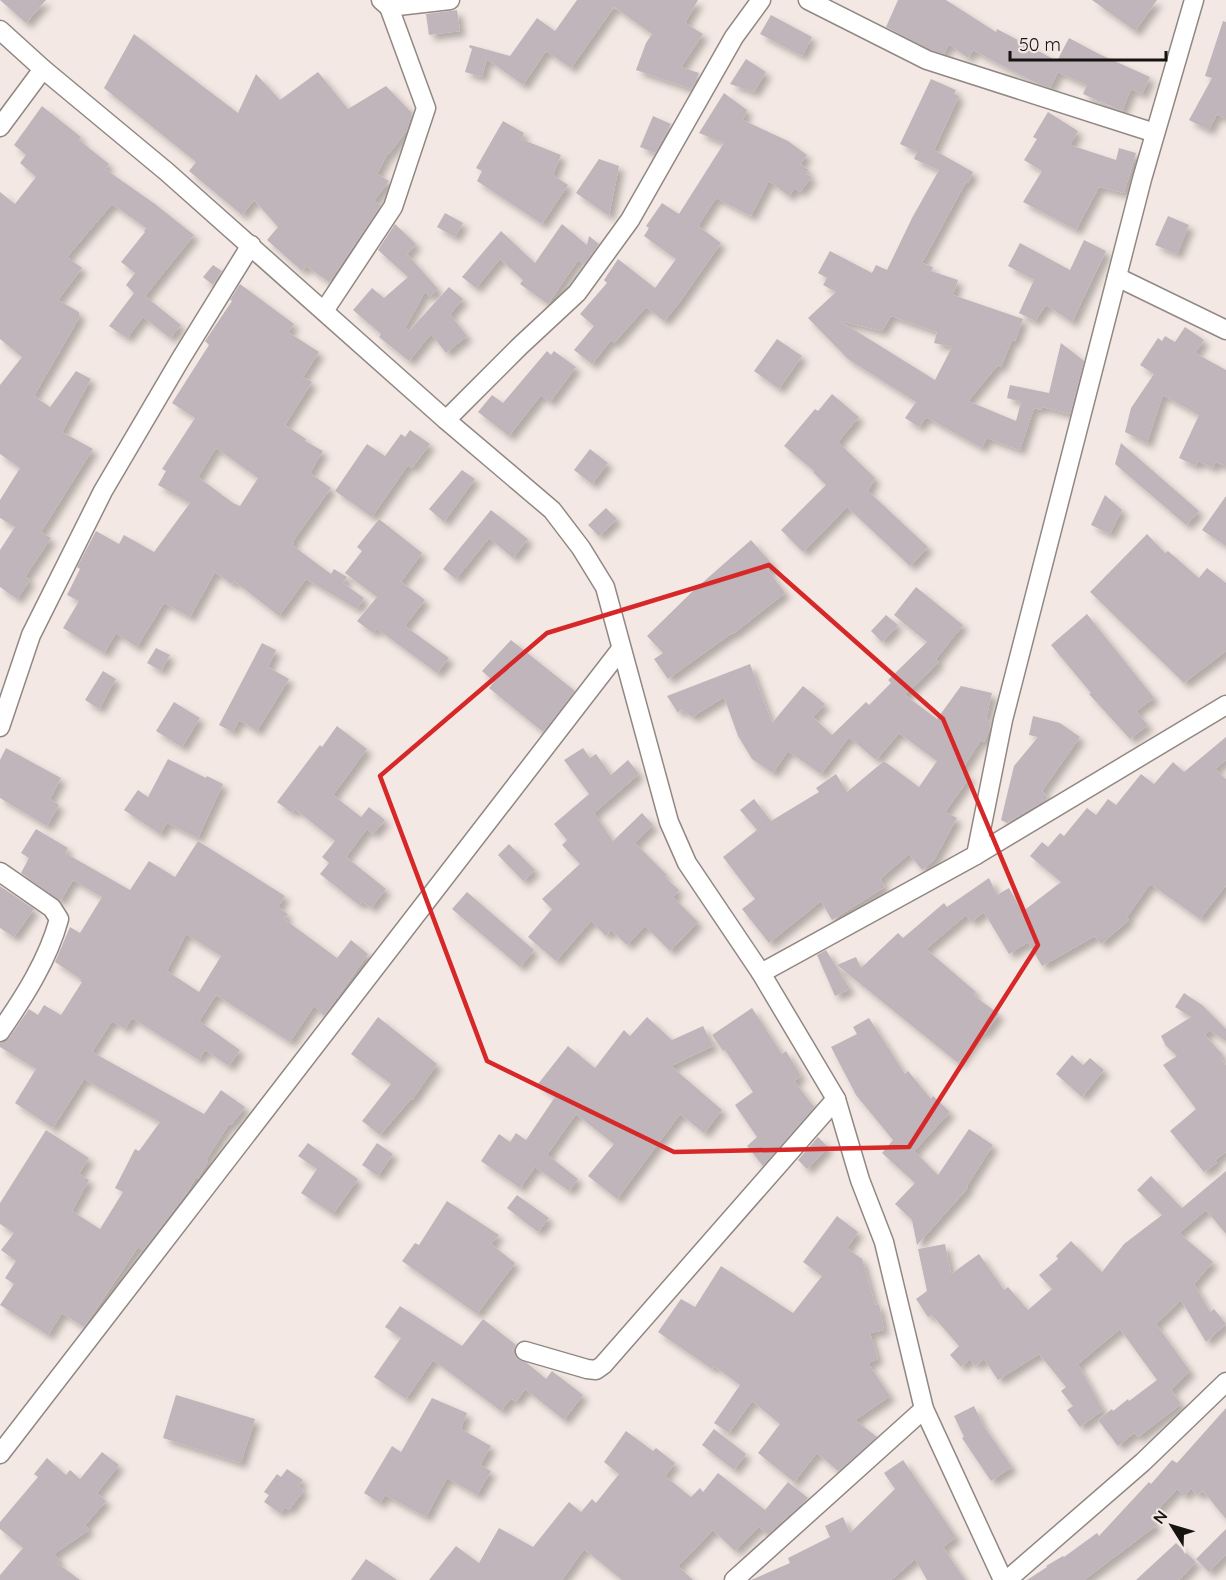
<svg xmlns="http://www.w3.org/2000/svg" width="1226" height="1580" viewBox="0 0 1226 1580" font-family="Quicksand,sans-serif">
<style>
.building{fill:#bfb5ba;fill-rule:evenodd;filter:url(#shadow)}
.lines{fill:none;stroke-linecap:round;stroke-linejoin:round}
.minor-casing{stroke:#918883;stroke-width:21}
.minor{stroke:#fff;stroke-width:18}
.marked{fill:none;stroke:#d62828;stroke-width:4.5;stroke-linejoin:round}
</style>
<defs>
<filter id="shadow"><feDropShadow dx="5.5" dy="5.5" stdDeviation="3" flood-color="#0004"/></filter>
</defs>
<rect width="100%" height="100%" fill="#f3e8e3"/>
<g class="building">
<polygon points="0,0 46,0 26,23"/>
<polygon points="577,0 698,0 685,23 703,34 681,67 699,73 692,89 636,70 646,43 652,34 614,7 571,68 546,51 523,85 487,59 482,77 465,72 472,49 469,47 470,45 510,56 537,18 555,31"/>
<polygon points="898,0 946,0 996,32 997,29 1057,61 1069,38 1099,54 1150,77 1142,94 1131,89 1122,111 1083,94 1087,85 1058,72 1050,88 1036,83 973,50 968,58 949,44 944,54 931,50 886,27"/>
<polygon points="1092,0 1157,0 1135,31"/>
<polygon points="457,10 460,31 429,35 426,14"/>
<polygon points="771,15 812,37 802,56 760,34"/>
<polygon points="1223,21 1226,22 1226,119 1217,114 1209,130 1189,120 1212,78 1205,76"/>
<polygon points="134,34 238,113 256,74 280,100 318,72 348,109 386,86 412,113 407,130 389,154 388,153 377,174 389,181 374,201 381,205 329,282 306,266 302,271 267,240 278,227 254,200 242,215 189,171 196,162 104,88"/>
<polygon points="746,59 766,72 754,92 730,84"/>
<path d="M 931,79 L 956,90 L 954,94 L 959,96 L 934,150 L 973,172 L 968,183 L 966,182 L 922,263 L 933,267 L 931,271 L 958,280 L 953,295 L 1023,319 L 1015,341 L 1012,340 L 1001,367 L 998,365 L 968,401 L 1016,421 L 1021,402 L 1007,398 L 1010,385 L 1049,393 L 1061,343 L 1084,361 L 1070,414 L 1042,407 L 1041,410 L 1034,408 L 1020,450 L 987,438 L 982,448 L 926,417 L 919,427 L 905,418 L 916,402 L 848,359 L 808,318 L 836,292 L 823,285 L 827,278 L 818,273 L 830,251 L 872,273 L 876,265 L 887,270 L 912,218 L 939,170 L 914,159 L 917,152 L 900,144 ZM 891,316 L 937,332 L 934,343 L 952,347 L 935,380 L 840,321 L 882,331 Z"/>
<polygon points="724,93 747,110 743,120 788,141 807,155 800,164 809,170 805,174 812,177 800,192 795,188 789,196 769,181 751,216 716,198 698,226 721,243 679,303 664,321 646,307 614,343 611,340 592,364 574,350 594,326 580,314 607,283 604,280 618,259 655,288 676,259 644,236 649,228 646,226 662,203 679,214 724,143 699,133"/>
<polygon points="42,106 81,137 79,140 109,164 105,169 155,204 194,235 145,296 181,325 170,338 143,317 127,338 109,326 134,293 126,285 135,273 121,262 145,232 144,231 146,228 112,204 67,257 82,268 58,300 79,312 79,318 34,396 50,407 76,371 91,379 62,432 93,449 41,532 51,538 25,577 30,580 17,599 0,587 0,550 15,527 0,518 0,500 20,468 0,454 0,385 22,357 0,339 0,192 15,204 36,177 20,163 26,155 14,145"/>
<polygon points="1048,112 1078,131 1070,145 1116,160 1119,148 1136,153 1124,193 1099,187 1076,230 1023,202 1042,171 1024,160 1037,139 1033,137"/>
<polygon points="653,116 671,124 655,153 640,147"/>
<polygon points="503,121 524,133 521,139 561,155 553,175 568,185 542,224 477,181 482,171 476,168"/>
<polygon points="599,159 619,166 609,216 576,193"/>
<polygon points="445,213 463,223 455,237 437,227"/>
<polygon points="1168,216 1189,225 1177,254 1155,245"/>
<polygon points="395,224 416,244 407,254 438,289 430,297 425,292 405,328 409,331 449,287 463,299 450,314 467,336 446,353 431,334 409,361 379,337 381,334 353,310 372,288 384,298 408,277 378,250"/>
<polygon points="562,224 587,245 589,236 599,244 582,267 583,263 578,260 548,304 520,284 523,280 500,259 476,288 462,277 501,231 535,263"/>
<polygon points="1084,240 1106,251 1072,322 1046,305 1035,321 1019,313 1034,280 1008,266 1020,243 1070,270"/>
<polygon points="213,265 222,271 213,285 203,277"/>
<path d="M 240,284 L 294,324 L 288,332 L 319,352 L 303,377 L 312,382 L 285,425 L 306,439 L 305,441 L 323,451 L 310,473 L 331,488 L 293,541 L 294,542 L 292,545 L 331,574 L 334,569 L 347,577 L 343,583 L 364,598 L 357,609 L 306,579 L 279,616 L 234,581 L 232,584 L 215,572 L 190,617 L 164,603 L 137,647 L 116,633 L 104,653 L 63,628 L 79,601 L 67,595 L 80,569 L 77,567 L 96,531 L 119,544 L 124,535 L 154,552 L 190,503 L 158,485 L 166,471 L 162,469 L 195,418 L 172,403 L 209,345 L 205,341 L 232,301 L 230,300 ZM 216,448 L 258,478 L 240,506 L 233,503 L 198,477 Z"/>
<polygon points="1185,327 1204,340 1195,353 1226,370 1226,467 1216,462 1213,468 1198,461 1196,466 1179,458 1199,415 1163,395 1147,443 1125,432 1131,408 1154,374 1140,365 1158,338 1162,341 1165,336 1175,342"/>
<polygon points="777,339 802,356 779,389 754,371"/>
<polygon points="547,351 551,355 554,351 576,367 550,402 541,395 509,436 478,412 492,395 503,403"/>
<polygon points="832,394 859,417 838,442 875,478 868,491 928,547 910,566 847,507 803,552 781,530 826,485 813,472 814,471 784,446 815,409 818,411"/>
<polygon points="410,430 430,444 412,468 408,465 372,517 335,491 367,444 385,456 401,434 405,437"/>
<polygon points="1121,443 1199,511 1186,525 1115,464"/>
<polygon points="590,449 608,463 592,484 574,470"/>
<polygon points="462,470 475,479 444,522 429,509"/>
<polygon points="1105,495 1122,510 1110,534 1091,525"/>
<polygon points="1226,496 1226,546 1202,530"/>
<polygon points="606,508 617,519 599,536 588,525"/>
<polygon points="491,510 528,539 513,558 489,538 456,579 443,569"/>
<polygon points="379,519 422,553 401,582 425,600 405,626 449,658 437,673 376,628 373,633 357,621 377,597 345,573 362,551 357,547"/>
<polygon points="1147,534 1165,553 1168,551 1199,578 1207,568 1226,583 1226,651 1184,683 1090,592"/>
<polygon points="751,540 773,565 768,570 785,593 733,634 732,633 668,679 654,659 663,653 647,636 694,590"/>
<polygon points="916,587 963,625 936,659 939,662 905,695 937,719 961,686 992,693 986,719 991,722 990,728 984,742 981,740 961,771 970,777 945,812 957,818 934,860 922,870 909,854 880,879 885,887 832,920 821,901 769,943 742,909 755,899 723,857 757,830 740,810 754,799 771,821 819,792 816,788 836,774 847,792 884,761 919,787 937,761 899,733 876,760 849,737 821,774 788,751 773,773 752,759 738,736 724,697 692,717 681,709 678,713 667,696 750,664 772,723 803,686 825,704 813,717 832,735 866,702 869,705 891,683 888,680 927,642 894,615"/>
<polygon points="1087,614 1154,698 1136,711 1148,725 1130,739 1089,694 1091,693 1051,645"/>
<polygon points="886,615 898,625 882,642 871,631"/>
<polygon points="511,640 575,691 543,732 489,688 494,682 482,671"/>
<polygon points="262,643 276,650 268,667 289,679 257,731 239,720 233,732 219,725"/>
<polygon points="156,648 170,655 161,671 147,663"/>
<polygon points="103,671 116,679 99,709 85,700"/>
<polygon points="174,702 200,718 182,747 156,731"/>
<polygon points="1033,716 1060,723 1080,737 1042,791 1048,798 1007,823 1001,820 1014,766 1038,737 1029,735"/>
<polygon points="337,726 367,749 333,795 361,817 369,807 385,820 373,834 367,829 346,857 386,889 371,908 362,901 359,905 320,874 329,863 322,857 335,841 295,809 292,813 277,802 320,745 322,747"/>
<polygon points="1226,737 1226,760 1215,769 1226,779 1226,885 1200,919 1150,884 1127,917 1129,920 1101,944 1095,936 1042,966 1028,942 1009,954 984,912 971,922 966,915 926,949 976,992 973,995 999,1014 984,1034 981,1032 958,1063 837,965 856,957 861,968 898,933 903,938 944,903 947,907 989,878 997,895 1009,888 1022,912 1061,882 1030,856 1042,842 1048,847 1060,833 1064,836 1087,808 1096,815 1108,799 1116,805 1141,774 1154,784 1173,762 1184,772"/>
<polygon points="6,748 61,778 50,799 59,805 47,826 0,798 0,760"/>
<polygon points="583,748 590,758 596,754 611,775 628,760 639,774 594,813 613,841 642,813 653,825 635,843 667,875 665,877 679,890 673,897 698,922 670,951 645,926 627,945 611,930 606,936 591,921 556,961 528,937 552,909 542,899 580,864 562,845 567,840 554,824 589,794 564,760"/>
<polygon points="168,759 206,778 207,776 223,784 198,838 167,823 160,834 124,810 138,790 148,797"/>
<path d="M 36,829 L 68,848 L 65,853 L 130,890 L 149,861 L 175,877 L 198,841 L 285,896 L 278,907 L 288,914 L 284,919 L 337,958 L 351,940 L 368,954 L 324,1016 L 314,1006 L 290,1042 L 216,995 L 199,1021 L 240,1050 L 229,1066 L 205,1050 L 199,1060 L 132,1018 L 125,1029 L 112,1021 L 92,1052 L 204,1114 L 221,1090 L 245,1107 L 231,1125 L 229,1124 L 206,1160 L 208,1161 L 198,1179 L 196,1177 L 188,1191 L 143,1250 L 138,1247 L 84,1327 L 62,1313 L 48,1335 L 0,1305 L 14,1284 L 5,1278 L 16,1261 L 1,1250 L 14,1233 L 0,1224 L 0,1203 L 46,1130 L 89,1158 L 79,1174 L 89,1180 L 72,1211 L 100,1229 L 123,1192 L 115,1188 L 135,1149 L 139,1151 L 160,1122 L 84,1079 L 53,1128 L 15,1103 L 36,1069 L 0,1047 L 0,1043 L 9,1038 L 29,1009 L 38,1015 L 44,1005 L 61,1015 L 82,982 L 80,981 L 81,979 L 55,962 L 70,927 L 80,933 L 102,897 L 73,880 L 60,901 L 21,873 L 29,858 L 21,853 ZM 186,934 L 221,956 L 199,992 L 167,971 Z"/>
<polygon points="509,844 535,870 523,881 498,855"/>
<polygon points="0,886 34,909 14,937 0,928"/>
<polygon points="467,892 534,950 520,967 452,909"/>
<polygon points="826,950 850,989 835,996 817,955"/>
<polygon points="1184,993 1202,1005 1226,1029 1226,1041 1209,1030 1205,1035 1223,1055 1220,1058 1226,1065 1226,1152 1215,1160 1217,1163 1204,1172 1170,1131 1196,1109 1163,1065 1177,1056 1166,1046 1161,1036 1191,1017 1175,1007"/>
<polygon points="752,1008 782,1054 786,1051 801,1076 794,1081 814,1107 763,1166 747,1146 757,1137 735,1105 753,1092 725,1050 723,1051 712,1035"/>
<polygon points="378,1017 437,1064 412,1100 411,1099 380,1135 362,1121 391,1084 351,1054"/>
<polygon points="647,1017 672,1040 703,1026 713,1046 671,1066 722,1110 704,1133 680,1114 617,1199 588,1176 614,1144 576,1114 549,1152 549,1156 578,1179 569,1191 535,1167 520,1188 481,1161 499,1134 510,1142 516,1133 526,1140 555,1097 538,1084 568,1046 595,1068 624,1030 630,1036"/>
<polygon points="869,1018 905,1074 908,1071 931,1099 933,1096 950,1112 914,1151 938,1175 969,1129 993,1145 967,1186 968,1188 917,1245 912,1220 895,1204 915,1183 882,1153 893,1140 856,1095 831,1047 857,1034 853,1027"/>
<polygon points="1072,1055 1083,1065 1090,1058 1104,1070 1082,1097 1056,1074"/>
<polygon points="818,1137 828,1147 807,1169 798,1160"/>
<polygon points="308,1143 358,1179 333,1214 301,1193 317,1169 298,1156"/>
<polygon points="377,1143 393,1154 378,1176 362,1165"/>
<polygon points="1226,1171 1226,1234 1206,1210 1179,1233 1213,1262 1194,1284 1210,1312 1214,1309 1226,1324 1206,1342 1181,1300 1156,1324 1190,1371 1171,1390 1181,1404 1138,1437 1134,1433 1118,1446 1098,1420 1112,1409 1113,1411 1128,1399 1129,1401 1157,1380 1120,1329 1078,1364 1103,1410 1080,1427 1067,1410 1073,1406 1061,1391 1066,1387 1039,1354 998,1380 984,1359 975,1366 970,1359 961,1367 950,1355 959,1346 932,1315 928,1317 916,1299 927,1291 918,1249 945,1244 951,1274 979,1254 1004,1290 1008,1287 1028,1310 1052,1289 1039,1275 1058,1259 1056,1256 1071,1241 1102,1272 1124,1244 1162,1215 1137,1190 1151,1176 1182,1208"/>
<polygon points="517,1195 549,1218 538,1232 507,1208"/>
<polygon points="447,1201 499,1235 491,1244 515,1263 477,1314 402,1261 415,1243 419,1245"/>
<polygon points="837,1216 858,1232 847,1248 862,1259 875,1305 879,1304 884,1330 870,1333 878,1359 868,1363 890,1396 855,1420 877,1437 838,1471 817,1453 794,1482 758,1453 780,1424 752,1401 729,1433 714,1423 740,1385 714,1366 712,1369 658,1332 681,1299 695,1307 721,1266 793,1313 822,1276 803,1262"/>
<polygon points="400,1306 462,1346 483,1319 516,1345 512,1351 517,1359 527,1363 546,1379 552,1371 583,1395 564,1420 525,1389 516,1402 511,1398 501,1411 433,1360 406,1399 374,1377 401,1338 385,1327"/>
<polygon points="176,1395 255,1419 241,1463 163,1438"/>
<polygon points="432,1398 467,1413 461,1429 491,1446 480,1465 491,1471 477,1495 447,1478 426,1517 385,1495 380,1503 364,1493 392,1446 401,1452"/>
<polygon points="974,1406 983,1425 1012,1467 991,1481 962,1438 964,1437 954,1416"/>
<polygon points="1226,1408 1226,1519 1203,1491 1197,1495 1191,1488 1184,1496 1177,1489 1150,1518 1157,1525 1084,1580 1027,1580 1047,1567 1046,1566 1063,1556 1064,1557 1097,1533 1099,1536 1149,1482 1151,1484 1172,1460 1177,1463"/>
<polygon points="714,1429 746,1454 734,1470 702,1445"/>
<polygon points="626,1431 653,1451 656,1448 675,1463 665,1476 691,1497 700,1488 703,1492 718,1473 765,1510 788,1482 808,1498 768,1534 759,1527 735,1551 713,1530 678,1566 693,1580 622,1580 584,1549 562,1580 429,1580 456,1546 479,1563 499,1528 533,1547 569,1502 581,1512 592,1499 596,1503 619,1474 604,1462"/>
<polygon points="102,1452 119,1465 97,1493 106,1501 85,1525 89,1530 54,1554 60,1560 57,1563 80,1580 0,1580 0,1575 23,1548 0,1529 0,1522 38,1477 34,1474 47,1458 66,1475 70,1470 80,1479"/>
<polygon points="903,1460 956,1537 943,1547 965,1580 927,1580 915,1559 891,1580 751,1580 790,1563 788,1558 830,1537 825,1526 843,1517 850,1533 895,1489 884,1473"/>
<polygon points="287,1469 303,1480 298,1486 304,1490 289,1510 285,1507 280,1513 264,1502 269,1495 264,1492 277,1474 281,1477"/>
<polygon points="1226,1529 1226,1555 1209,1572 1196,1559"/>
<polygon points="1176,1543 1196,1562 1179,1580 1136,1580"/>
<polygon points="366,1559 397,1580 351,1580"/>
</g>
<g class="lines">
<defs>
<g id="minor">
<polyline points="381,0 389,7 450,0"/>
<polyline points="808,0 927,60 1155,133"/>
<polyline points="0,30 43,69 167,172 446,420 552,510 581,548 605,587 669,822 687,863 761,973 836,1099 860,1180 884,1242 924,1409 1003,1580"/>
<polyline points="0,127 43,69"/>
<polyline points="1117,277 1226,330"/>
<polyline points="324,311 393,207 426,108 389,7"/>
<polyline points="446,420 520,346 577,293 630,220 734,37 761,0"/>
<polyline points="0,727 31,635 103,491 180,360 251,245"/>
<polyline points="976,855 1003,720 1142,179 1194,0"/>
<path d="M 0,872 L 52,908 L 59,919 C 48,960 24,997 0,1032"/>
<polyline points="761,973 976,855 1226,705"/>
<polyline points="525,1351 587,1369 596,1370 603,1365 836,1099"/>
<polyline points="0,1454 621,649"/>
<polyline points="734,1580 924,1409"/>
<polyline points="1007,1580 1143,1462 1226,1382"/>
</g>
</defs>
<use href="#minor" class="minor-casing"/>
<use href="#minor" class="minor"/>
</g>
<path class="marked" d="M 769,565 L 943,719 L 1038,945 L 909,1147 L 674,1152 L 487,1061 L 380,776 L 547,633 Z"/>
<g transform="translate(1172 1526) rotate(307)" stroke="#f3e8e3" stroke-width="4.5" paint-order="stroke">
<path d="M0-4.5L10 22L0 15L-10 22Z" fill="#161311"/>
<text y="-9" font-size="16" font-weight="bold" text-anchor="middle" fill="#161311">N</text>
</g>
<path d="M1010 51v9h156v-9" fill="none" stroke="#161311" stroke-width="3"/>
<text x="1019" y="51" font-size="18" fill="#161311" stroke="#f3e8e3" stroke-width="4.5" paint-order="stroke">50 m</text>
</svg>
